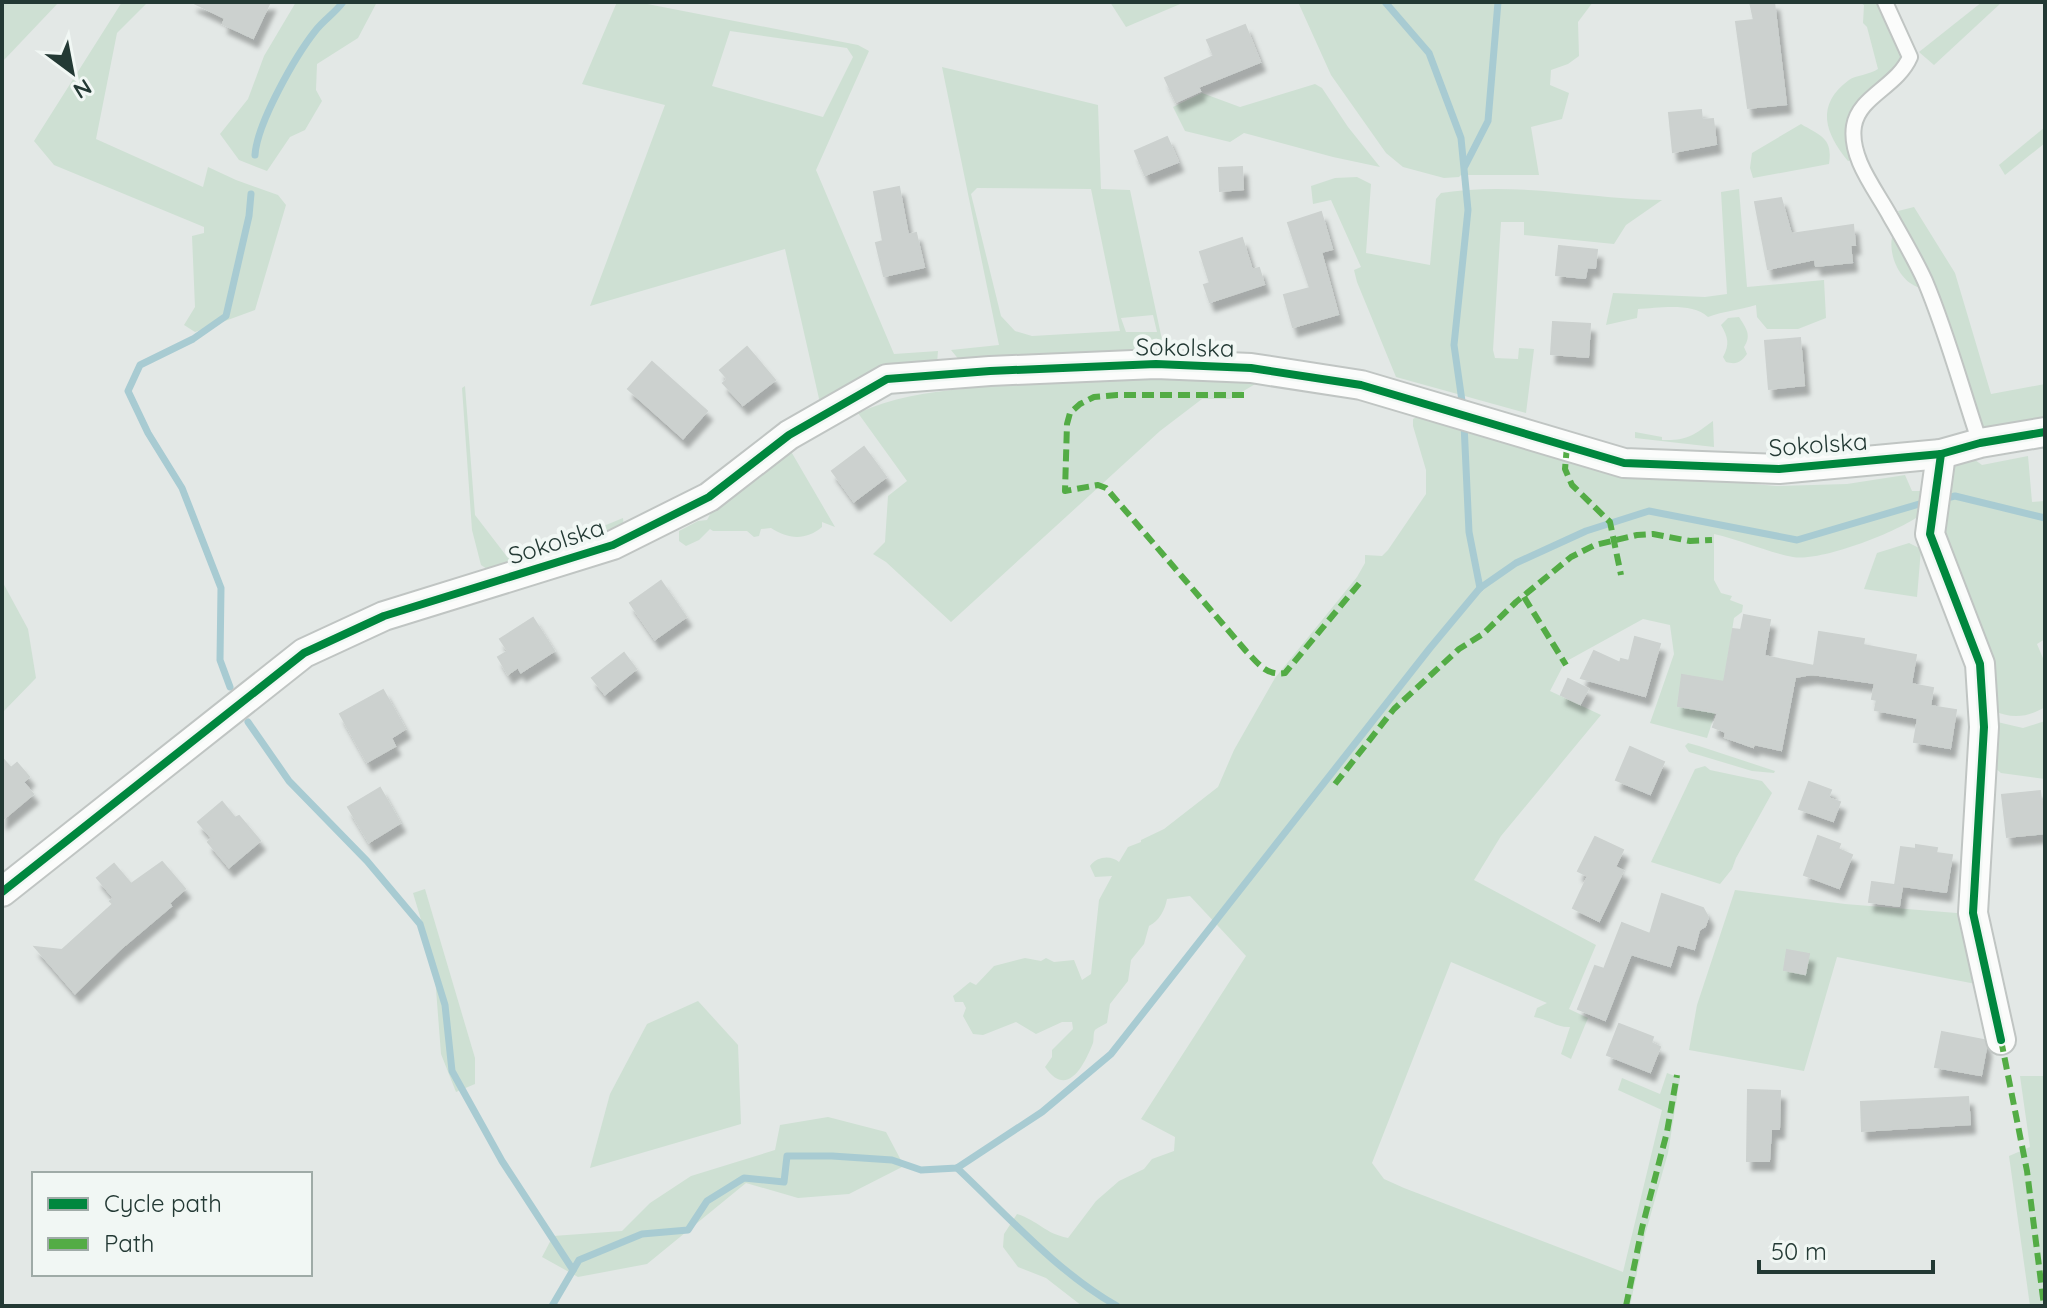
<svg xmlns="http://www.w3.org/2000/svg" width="2047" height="1308" viewBox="0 0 2047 1308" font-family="Quicksand,sans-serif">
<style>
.green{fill:#cee0d3;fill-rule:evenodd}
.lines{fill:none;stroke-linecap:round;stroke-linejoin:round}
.stream{stroke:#a8cbd2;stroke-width:7}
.building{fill:#ccd1cf;stroke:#ccd1cf;stroke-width:2;filter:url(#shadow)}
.service-casing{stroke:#c0c5c3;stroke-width:18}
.minor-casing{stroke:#c0c5c3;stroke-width:32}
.service{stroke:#fbfcfb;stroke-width:14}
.minor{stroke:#fbfcfb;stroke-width:28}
.quiet{stroke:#53ac45;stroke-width:6;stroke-dasharray:12 6;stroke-linecap:butt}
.cycleway-casing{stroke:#f1f7f4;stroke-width:13}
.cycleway{stroke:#00873e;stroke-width:8}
.labels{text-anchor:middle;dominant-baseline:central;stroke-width:8;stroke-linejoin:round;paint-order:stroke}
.street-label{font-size:24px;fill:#233934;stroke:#f1f7f4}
</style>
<defs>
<filter id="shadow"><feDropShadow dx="5" dy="9" stdDeviation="2" flood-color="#0004"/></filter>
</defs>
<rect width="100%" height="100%" fill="#e3e8e6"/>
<g class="green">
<polygon points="2,2 59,2 4,60 2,59"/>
<polygon points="122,2 148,2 117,33 96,139 203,187 208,167 236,180 278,195 286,205 255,310 195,332 184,325 195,307 192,236 204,233 204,227 54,165 34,141"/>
<polygon points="296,2 377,2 358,38 317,64 316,90 322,101 305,130 290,137 267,171 239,160 220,134 248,99 264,56"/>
<path d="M 617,2 L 637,2 L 858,45 L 869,51 L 816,170 L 894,354 L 938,351 L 937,363 L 820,403 L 785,249 L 590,306 L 665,105 L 582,84 ZM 730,31 L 847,48 L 853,57 L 823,117 L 712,86 Z"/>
<polygon points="1110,2 1185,2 1126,27"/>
<polygon points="1298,2 1593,2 1578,22 1579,56 1568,64 1551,70 1550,85 1569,93 1562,119 1531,127 1539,175 1461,175 1459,177 1444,178 1403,167 1386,153 1331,75"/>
<path d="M 1859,2 L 1880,2 L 1904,57 L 1897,71 L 1867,93 L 1855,159 L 1848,161 C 1825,133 1815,105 1849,80 C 1856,75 1869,75 1878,69 L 1867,27 L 1863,23 L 1864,5 Z"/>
<polygon points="1982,2 2002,2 1934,65 1919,52"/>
<path d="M 942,67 L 1098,105 L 1101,189 L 1130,190 L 1164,349 L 1164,355 L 960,361 L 951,350 L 999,345 ZM 977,188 L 1091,189 L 1120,331 L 1032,336 L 1015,331 L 1001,316 L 971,194 ZM 1153,315 L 1157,332 L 1126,332 L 1121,318 Z"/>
<polygon points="1315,84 1322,88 1348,127 1380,167 1333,157 1244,133 1230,142 1185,131 1173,107 1202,93 1240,107"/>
<path d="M 1801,124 C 1821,136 1833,138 1829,164 L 1753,178 L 1750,168 L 1752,153 Z"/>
<polygon points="2045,127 2045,143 2005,175 1999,165"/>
<path d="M 1357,177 L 1371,184 L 1366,253 L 1430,265 L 1436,199 L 1441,193 C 1514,181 1589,199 1662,200 L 1626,225 L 1614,244 L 1524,235 L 1524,222 L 1501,222 L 1493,350 L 1495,358 L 1518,359 L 1519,348 L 1534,349 L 1526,413 L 1396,377 L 1357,282 L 1354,270 L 1361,267 L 1331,200 L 1313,204 L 1311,186 L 1335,178 Z"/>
<path d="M 1739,189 L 1747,287 L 1824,280 L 1826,318 L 1798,329 L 1767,329 L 1757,317 L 1756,305 C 1739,310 1724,311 1708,317 C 1692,302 1659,308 1638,309 L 1637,318 L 1606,325 L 1613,293 L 1705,297 L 1727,294 L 1721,192 Z"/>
<polygon points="1914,207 1955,273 1991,394 2045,384 2045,421 1981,429 1898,211"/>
<path d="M 1894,231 L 1922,288 C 1900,285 1885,251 1894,231 Z"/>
<path d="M 1739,317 C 1746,328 1752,335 1744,347 L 1747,354 C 1741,362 1737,365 1726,362 L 1723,357 C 1730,344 1728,337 1721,325 L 1728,318 Z"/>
<path d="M 1186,374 L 1262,380 L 1230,399 L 1202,399 L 1160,431 L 951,622 L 886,562 L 873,554 L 885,542 L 888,496 L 907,481 L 858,413 C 892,398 926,392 963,389 L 964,386 Z"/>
<polygon points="465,386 475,515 508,558 521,560 623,518 624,528 493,573 481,565 472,530 462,388"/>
<path d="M 1420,415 L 1647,474 L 1776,486 L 1847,484 L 1905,475 L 1912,491 L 1924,491 L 1923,513 C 1901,531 1821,562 1793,557 C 1767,552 1741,540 1714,534 L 1714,580 L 1721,593 L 1732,596 L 1730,600 L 1743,605 L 1742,612 L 1734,618 L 1722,692 L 1707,738 L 1650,723 L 1674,654 L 1670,625 L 1643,619 L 1565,662 L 1550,691 L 1601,715 L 1501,836 L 1474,880 L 1596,945 L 1569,1009 L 1588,1018 L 1571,1059 L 1561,1054 L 1570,1027 C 1558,1028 1547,1019 1534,1017 L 1537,1008 L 1547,1003 L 1451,962 L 1372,1163 L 1384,1179 L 1404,1188 L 1623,1272 L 1662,1110 L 1618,1090 L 1622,1078 L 1660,1094 L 1667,1073 L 1680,1078 L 1668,1153 L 1645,1235 L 1630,1306 L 1082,1306 L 1046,1278 L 1018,1267 L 1003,1247 L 1004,1234 L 1017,1214 C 1039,1221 1044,1233 1068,1238 L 1096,1201 L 1119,1181 L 1144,1169 L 1152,1159 L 1174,1151 L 1175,1137 L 1141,1119 L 1246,956 L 1190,896 L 1167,899 C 1165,910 1159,921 1149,926 L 1144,944 L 1131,960 L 1128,981 L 1110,1004 L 1107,1023 C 1105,1024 1097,1028 1095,1030 C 1093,1033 1094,1039 1093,1043 C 1085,1063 1068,1100 1045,1067 L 1052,1057 L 1052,1050 L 1073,1029 L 1072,1022 L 1062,1022 L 1036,1034 L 1016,1022 L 983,1035 L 973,1034 L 963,1016 L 966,1008 L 963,1002 L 955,1002 L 953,996 L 970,982 L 976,985 L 994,966 L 1025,958 L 1041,961 L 1046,958 L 1054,962 L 1074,960 L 1082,980 L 1091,974 L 1099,900 L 1112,876 L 1095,877 L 1090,866 C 1097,856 1111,855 1119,862 L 1128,847 L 1141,842 L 1141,840 L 1164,829 L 1218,787 L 1234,750 L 1275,678 L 1357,577 L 1365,563 L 1365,555 L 1382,556 L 1388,550 L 1426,494 L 1426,470 L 1413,426 L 1413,419 Z"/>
<path d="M 1713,421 L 1714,447 L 1635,438 L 1635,432 L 1662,437 L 1662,440 C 1687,441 1694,435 1713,421 Z"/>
<path d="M 789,448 L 835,527 L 822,522 L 822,527 C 805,541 788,539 771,528 L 761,529 L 759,536 L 754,537 L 747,531 L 713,531 L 710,529 L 699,540 L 686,546 L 679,541 L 679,531 L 698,521 L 707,520 L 713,509 Z"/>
<path d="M 2028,456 L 2032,502 L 2045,501 L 2045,639 L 2037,644 L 2045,663 L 2045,707 C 2027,718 2011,719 1992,710 L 1939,527 L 1952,469 L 1971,457 L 1982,465 Z"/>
<polygon points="1909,543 1921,549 1917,597 1864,589 1877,553"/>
<polygon points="2,581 28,629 36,678 2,713"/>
<polygon points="1993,721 2023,728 2045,721 2045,779 2001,773 1995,768"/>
<polygon points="1688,743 1699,746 1775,771 1774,773 1752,771 1689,752 1685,746"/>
<polygon points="1705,766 1710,770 1762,781 1772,793 1736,858 1732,869 1720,884 1651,862 1695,769"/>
<polygon points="425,889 475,1058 475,1084 456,1092 441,1054 434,963 413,893"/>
<polygon points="1735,890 1845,904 1969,914 1981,985 1837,957 1804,1071 1689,1050 1697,1005"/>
<polygon points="698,1001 738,1045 741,1124 590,1168 610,1094 647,1024"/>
<polygon points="2020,1076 2045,1076 2045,1306 2030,1306 2009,1156 2030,1147"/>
<polygon points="828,1117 886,1132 904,1166 849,1194 798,1198 746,1183 647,1264 578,1277 542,1257 553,1236 622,1231 650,1203 691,1176 775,1150 780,1125"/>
</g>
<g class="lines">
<g class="stream">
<polyline points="1385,2 1429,53 1461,138 1468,210 1454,345 1463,408"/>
<path d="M 255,155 C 257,123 296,55 316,30 C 325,19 335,13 343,2"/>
<polyline points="1465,166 1488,121 1498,2"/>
<polyline points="1464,424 1469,532 1480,588"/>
<polyline points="1942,499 1955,496 2045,518"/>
<polyline points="230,687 220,660 221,588 182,488 148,433 128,391 140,365 193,339 226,316 249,216 251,194"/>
<polyline points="248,722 289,781 367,861 420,924 445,1005 452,1071 502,1161 573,1270"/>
<path d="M 957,1168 C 1006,1214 1058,1273 1117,1306"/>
<polyline points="552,1306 579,1260 642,1234 688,1230 707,1201 744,1178 784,1182 787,1156 832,1156 892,1160 921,1170 957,1168 1042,1112 1111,1054 1430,648 1480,588 1516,563 1586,531 1649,511 1797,540 1926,502"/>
</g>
</g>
<g class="building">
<polygon points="192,2 270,2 253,38 223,24 225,18"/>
<polygon points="1750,2 1774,2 1786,104 1748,108 1736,22 1754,20"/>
<polygon points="1245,25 1260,62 1198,87 1200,91 1176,102 1165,78 1214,56 1207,40"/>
<polygon points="1701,110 1702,120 1713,119 1716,144 1673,152 1669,113"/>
<polygon points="1167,137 1178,162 1145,175 1135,151"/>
<polygon points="1242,167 1243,189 1220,191 1219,168"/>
<polygon points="899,187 908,235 916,233 924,267 884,276 876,243 883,241 874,192"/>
<polygon points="1781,198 1791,234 1853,225 1855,245 1850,245 1852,262 1816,266 1815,259 1768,269 1755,202"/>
<polygon points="1321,212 1332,249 1321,252 1338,314 1293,327 1284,295 1310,288 1288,223"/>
<polygon points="1242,238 1252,270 1259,268 1264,284 1210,302 1204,285 1210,283 1200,252"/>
<polygon points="1559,246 1597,250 1595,268 1587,267 1585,278 1556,275"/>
<polygon points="1553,322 1590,324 1588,357 1551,354"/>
<polygon points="1800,338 1804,385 1769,389 1765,341"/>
<polygon points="747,347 775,380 743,405 723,383 728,379 720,370"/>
<polygon points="652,362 707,411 683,438 628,389"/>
<polygon points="864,447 886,477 854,501 832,471"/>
<polygon points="661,581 686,617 655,639 630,603"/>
<polygon points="1744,615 1770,620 1764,656 1814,666 1819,632 1864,639 1863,645 1916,655 1911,684 1933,688 1930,706 1956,710 1950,748 1914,742 1918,718 1875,710 1877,700 1872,699 1875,683 1812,674 1795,677 1781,750 1754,744 1753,747 1725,737 1726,732 1713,727 1718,713 1678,706 1682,675 1724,682 1733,629 1741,630"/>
<polygon points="533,618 554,651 521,672 518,667 508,674 498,657 508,651 500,639"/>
<polygon points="1635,637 1660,644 1645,696 1581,678 1594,651 1620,663 1621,659 1629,661"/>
<polygon points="624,653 636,669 605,694 592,678"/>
<polygon points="1568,679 1588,689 1580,704 1561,695"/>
<polygon points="383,690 405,729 391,738 395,746 367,762 340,714"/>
<polygon points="1630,747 1664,762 1650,794 1616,780"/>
<polygon points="2,758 11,768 17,763 29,777 23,782 33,794 2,820"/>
<polygon points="1809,782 1831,790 1828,798 1840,802 1833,821 1799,809"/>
<polygon points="380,788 400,823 369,842 348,807"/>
<polygon points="2040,791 2045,833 2007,837 2002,795"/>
<polygon points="222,802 235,818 239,816 260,841 229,867 208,842 212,838 198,822"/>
<polygon points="1818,836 1840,844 1838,849 1852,855 1839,888 1804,875"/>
<polygon points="1595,837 1623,850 1615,867 1623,871 1599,921 1573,908 1588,876 1578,871"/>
<polygon points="1916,845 1937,848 1936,853 1952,855 1946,892 1895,885 1901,847 1916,849"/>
<polygon points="162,862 185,889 169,903 171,906 119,950 75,993 35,947 62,950 113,904 110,901 114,898 97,878 114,864 131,884"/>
<polygon points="1872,882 1902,886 1899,906 1869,902"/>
<polygon points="1662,894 1703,908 1708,917 1705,926 1699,930 1694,949 1677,944 1670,966 1631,954 1605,1020 1578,1009 1595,966 1604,969 1622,923 1650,934"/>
<polygon points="1787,950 1809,954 1805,974 1784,970"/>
<polygon points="1619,1024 1653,1037 1651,1043 1660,1047 1650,1072 1607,1055"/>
<polygon points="1942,1032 1984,1040 1986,1048 1981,1075 1935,1067"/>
<polygon points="1748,1090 1780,1091 1779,1129 1771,1129 1769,1161 1747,1161"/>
<polygon points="1968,1097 1970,1124 1862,1131 1861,1102"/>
</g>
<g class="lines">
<defs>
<path id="service" d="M 1885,2 L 1910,57 C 1897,87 1859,96 1854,126 C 1849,158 1876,190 1890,216 C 1902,237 1915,259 1925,281 C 1947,333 1962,390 1980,443"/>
<g id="minor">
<polyline points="1941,454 1930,534 1980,664 1984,727 1973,913 2001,1040"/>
<polyline points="2,892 304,653 384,616 613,545 709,497 789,435 887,379 990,371 1156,364 1251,368 1361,385 1624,463 1779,469 1941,454 1980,443 2045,432"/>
</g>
</defs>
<use href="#service" class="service-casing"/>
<use href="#minor" class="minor-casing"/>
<use href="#service" class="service"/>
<use href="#minor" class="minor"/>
<g class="quiet">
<path d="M 1244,395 L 1117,395 L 1094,397 L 1080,404 L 1070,413 L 1067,424 L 1065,491 L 1098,485 L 1106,488 L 1246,651 C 1259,664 1266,676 1285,673 L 1363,579"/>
<polyline points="1567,446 1565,469 1572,485 1610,522 1621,575"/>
<polyline points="1524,597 1566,665"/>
<polyline points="1335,784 1394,709 1459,649 1483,634 1516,602 1571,557 1595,545 1637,535 1653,534 1690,541 1712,540"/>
<polyline points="2001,1040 2027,1171 2044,1306"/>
<polyline points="1626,1306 1642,1228 1667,1132 1677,1075"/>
</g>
<defs>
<g id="cycleway">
<polyline points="1941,454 1930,534 1980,664 1984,727 1973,913 2001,1040"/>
<polyline points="2,892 304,653 384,616 613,545 709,497 789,435 887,379 990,371 1156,364 1251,368 1361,385 1624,463 1779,469 1941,454 1980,443 2045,432"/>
</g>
</defs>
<use href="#cycleway" class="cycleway-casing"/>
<use href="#cycleway" class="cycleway"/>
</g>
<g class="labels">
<g class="street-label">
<text transform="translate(1185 347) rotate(1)">Sokolska</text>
<text transform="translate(1818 444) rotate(-4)">Sokolska</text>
<text transform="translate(556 541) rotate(-18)">Sokolska</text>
</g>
</g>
<rect width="2047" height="1308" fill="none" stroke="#233934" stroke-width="8"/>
<rect x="32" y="1172" width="280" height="104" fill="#f1f7f4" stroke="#9faba7" stroke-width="2"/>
<rect x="48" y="1198" width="40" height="12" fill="#00873e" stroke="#9faba7" stroke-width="2"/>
<text x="104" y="1212" font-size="24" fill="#233934">Cycle path</text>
<rect x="48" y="1238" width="40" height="12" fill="#53ac45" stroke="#9faba7" stroke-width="2"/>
<text x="104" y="1252" font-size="24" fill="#233934">Path</text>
<g transform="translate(72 72) rotate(148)" stroke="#f1f7f4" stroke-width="6" paint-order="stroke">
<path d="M0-6L14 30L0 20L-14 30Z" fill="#233934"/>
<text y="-12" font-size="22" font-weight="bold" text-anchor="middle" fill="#233934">N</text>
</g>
<path d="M1759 1260v12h174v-12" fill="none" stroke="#233934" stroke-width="4"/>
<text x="1771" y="1260" font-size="24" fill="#233934" stroke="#f1f7f4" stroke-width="6" paint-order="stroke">50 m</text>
</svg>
